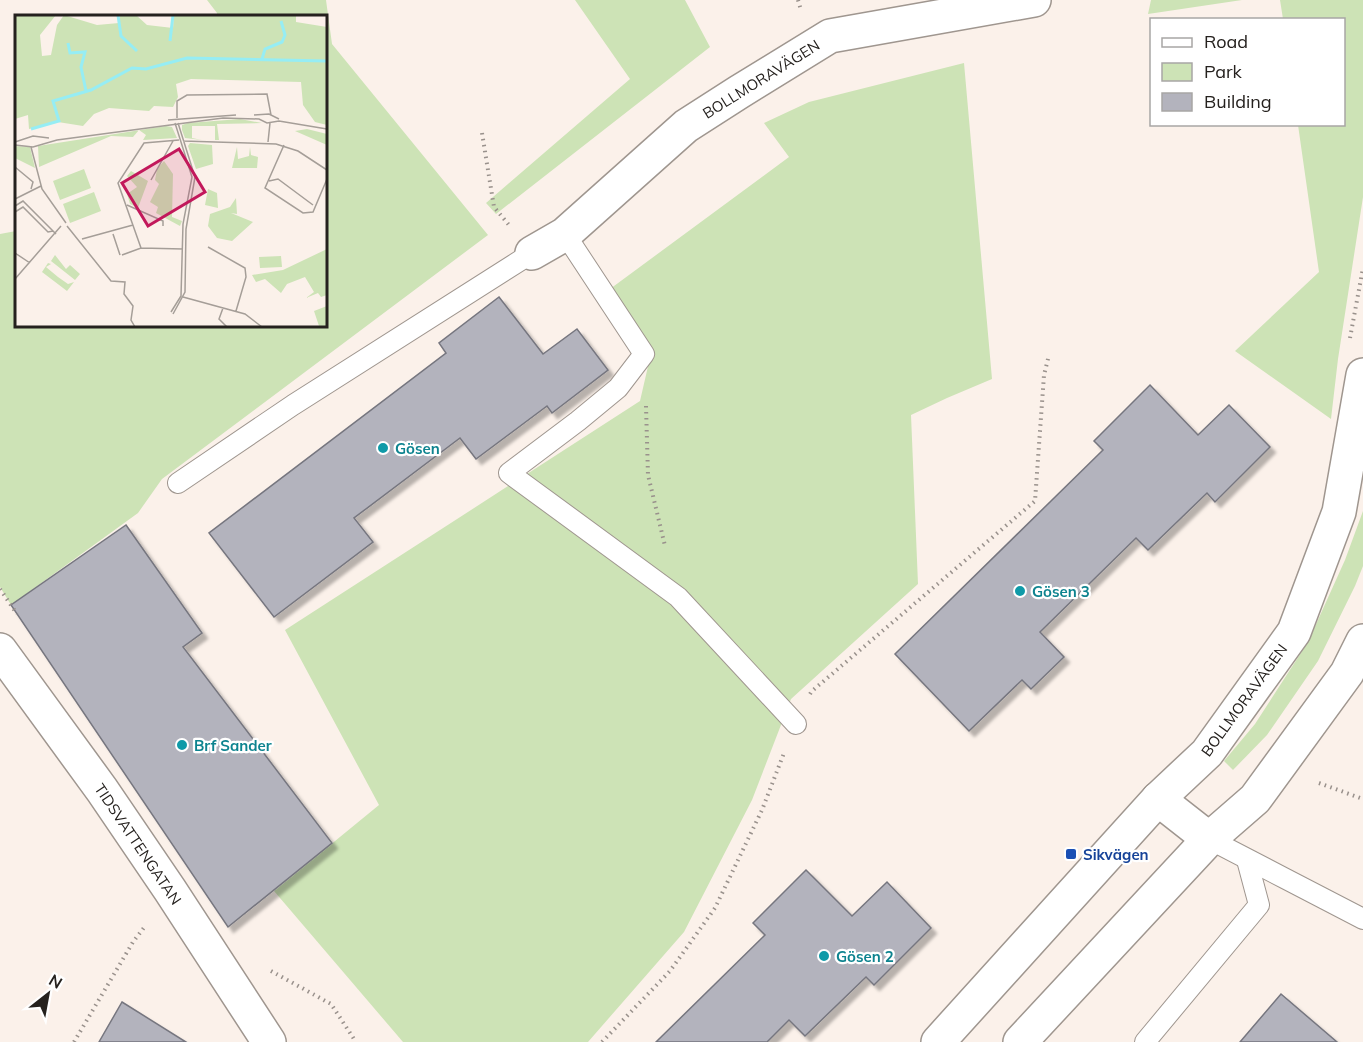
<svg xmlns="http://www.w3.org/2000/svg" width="1363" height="1042" viewBox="0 0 1363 1042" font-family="Mulish,sans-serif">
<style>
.green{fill:#cde3b6}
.building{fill:#b3b3bd;stroke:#76767f;stroke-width:1.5;filter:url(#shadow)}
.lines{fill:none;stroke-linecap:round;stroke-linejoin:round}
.service-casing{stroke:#9f968f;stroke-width:22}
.minor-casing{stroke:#9f968f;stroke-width:36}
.tertiary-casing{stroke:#9f968f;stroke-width:36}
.path{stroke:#99918c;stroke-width:4;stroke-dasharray:1.5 4.5;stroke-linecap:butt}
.service{stroke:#fff;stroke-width:20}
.minor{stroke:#fff;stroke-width:33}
.tertiary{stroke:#fff;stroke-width:33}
.culture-dot{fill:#0f9aa8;stroke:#fff;stroke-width:2}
.transit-dot{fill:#1a4fb4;stroke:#fff;stroke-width:2}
.labels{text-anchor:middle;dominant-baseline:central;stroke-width:4.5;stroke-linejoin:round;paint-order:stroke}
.street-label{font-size:15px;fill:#25211e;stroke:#fff}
.culture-label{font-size:15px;font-weight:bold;fill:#0d838f;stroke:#fff;text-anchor:start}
.transit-label{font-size:15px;font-weight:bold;fill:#164399;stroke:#fff;text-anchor:start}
.inset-river{fill:none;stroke:#96edf4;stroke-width:3}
.inset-road{fill:none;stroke:#a59e98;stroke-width:1.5}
.view{fill:#c2185b;fill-opacity:0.15;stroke:#c2185b;stroke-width:3}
.inset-edge{fill:none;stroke:#25211e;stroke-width:3}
</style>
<defs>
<filter id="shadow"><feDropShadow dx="5.5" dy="5.5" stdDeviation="1.5" flood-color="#0004"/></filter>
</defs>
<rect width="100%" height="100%" fill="#fbf1ea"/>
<g class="green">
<polygon points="207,0 326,0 332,44 488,235 162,479 138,513 11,605 0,587 0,234 16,231 16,326 326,326 326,16 217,16 217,13"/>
<polygon points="575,0 685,0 710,47 496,214 486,203 630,79"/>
<polygon points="1151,0 1242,0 1148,14"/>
<polygon points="1280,0 1363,0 1363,197 1338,359 1331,419 1235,351 1319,272 1298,125 1344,124 1344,20 1283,19"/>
<polygon points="964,63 992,379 947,398 911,415 918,584 791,699 752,800 684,932 588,1042 403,1042 274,891 379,805 285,630 640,401 652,349 610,289 789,157 764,123 809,102"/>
<polygon points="1363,511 1363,566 1355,586 1318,661 1267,735 1233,770 1224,761 1255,724 1308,642 1345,560"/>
</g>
<g class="building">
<polygon points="499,297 543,354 577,329 608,370 552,413 547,406 476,459 460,438 354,518 373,542 274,617 209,533 446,353 439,343"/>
<polygon points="1150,385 1198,435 1229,405 1270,447 1215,502 1207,493 1148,550 1136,538 1040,632 1064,657 1031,689 1022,680 969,731 895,654 1103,450 1094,441"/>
<polygon points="126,525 202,633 183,647 332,843 228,927 11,605"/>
<polygon points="806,870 852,916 887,882 931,928 874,985 866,977 805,1036 789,1020 767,1042 656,1042 765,935 753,923"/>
<polygon points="1281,994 1337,1042 1240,1042"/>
<polygon points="122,1002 186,1042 99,1042"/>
</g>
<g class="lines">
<defs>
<g id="service">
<polyline points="565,234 644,354 618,388 578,421 509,473 678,597 796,724"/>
<polyline points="178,483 293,405 532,253"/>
<path d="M 1209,839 C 1260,866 1312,892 1363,919"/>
<polyline points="1145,1042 1259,905 1247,860"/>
</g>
<g id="minor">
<polyline points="532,253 565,234 686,126 739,92 830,36 1034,0"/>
<polyline points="0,650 102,790 170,890 269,1042"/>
</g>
<g id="tertiary">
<polyline points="1158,799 1209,839"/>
<polyline points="938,1042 1158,799 1207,753 1294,632 1339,512 1363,375"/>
<polyline points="1020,1042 1209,839 1255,799 1347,673 1363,641"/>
</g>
</defs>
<use href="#service" class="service-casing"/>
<use href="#minor" class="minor-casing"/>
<use href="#tertiary" class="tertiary-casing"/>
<g class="path">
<polyline points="798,0 801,10"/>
<polyline points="482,133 494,207 509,225"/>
<polyline points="1350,338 1363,268"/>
<polyline points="646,406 648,475 665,546"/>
<polyline points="0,589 17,614"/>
<polyline points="810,694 812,691 1035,501 1044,375 1049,355"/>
<polyline points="1319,783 1363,799"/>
<polyline points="271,971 331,1004 356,1042"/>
<polyline points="74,1042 133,942 146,925"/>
<polyline points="602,1042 670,971 715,908 762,810 784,753"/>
</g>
<use href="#service" class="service"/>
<use href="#minor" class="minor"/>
<use href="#tertiary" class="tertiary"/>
</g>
<g class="culture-dot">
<circle cx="383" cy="448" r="6"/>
<circle cx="1020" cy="591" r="6"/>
<circle cx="182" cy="745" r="6"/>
<circle cx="824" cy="956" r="6"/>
</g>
<rect class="transit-dot" x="1065" y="848" width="12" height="12" rx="3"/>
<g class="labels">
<g class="street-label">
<text transform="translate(761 79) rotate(-32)">BOLLMORAVÄGEN</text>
<text transform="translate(1244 700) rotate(-54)">BOLLMORAVÄGEN</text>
<text transform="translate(138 844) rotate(56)">TIDSVATTENGATAN</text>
</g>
<g class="culture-label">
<text x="395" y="448">Gösen</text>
<text x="1032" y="591">Gösen 3</text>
<text x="194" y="745">Brf Sander</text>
<text x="836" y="956">Gösen 2</text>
</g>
<g class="transit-label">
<text x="1083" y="854">Sikvägen</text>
</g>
</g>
<g transform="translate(15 15)">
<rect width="312" height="312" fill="#fbf1ea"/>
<path d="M 0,0 L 41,0 L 25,20 L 27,41 L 36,40 L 42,10 L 49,0 L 82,10 L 104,8 L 105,0 L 121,0 L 132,10 L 158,13 L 159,0 L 281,0 L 281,7 L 312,12 L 312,110 L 300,107 L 288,90 L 286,67 L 176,64 L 161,69 L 163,82 L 158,92 L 139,91 L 134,96 L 94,93 L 79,99 L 68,111 L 43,107 L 14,114 L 13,100 L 0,104 ZM 225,104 L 247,108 L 202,109 L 204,125 L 200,125 L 200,111 L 177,111 L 177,123 L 187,125 L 170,123 L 167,115 L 167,110 L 173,108 ZM 151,111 L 157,112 L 162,123 L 128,125 L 131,120 L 124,115 L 118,122 L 96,121 L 24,152 L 23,131 ZM 292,114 L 312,119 L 312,130 L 280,116 ZM 175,128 L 197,130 L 198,149 L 181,154 L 173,131 ZM 0,131 L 15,132 L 20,153 L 0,143 ZM 222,132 L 223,144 L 234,141 L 235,132 L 236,140 L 243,142 L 242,153 L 217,153 ZM 149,146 L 158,159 L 157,202 L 167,206 L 165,211 L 141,198 L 143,192 L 135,187 L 144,169 L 140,165 L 142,154 ZM 69,154 L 76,173 L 45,185 L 38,166 ZM 116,156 L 133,166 L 123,193 L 115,189 L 112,179 L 122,172 L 112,161 ZM 193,174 L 202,178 L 203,193 L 190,190 ZM 79,177 L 86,196 L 55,208 L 48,189 ZM 221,183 L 222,199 L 216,198 L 238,207 L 217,226 L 202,223 L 193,211 L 195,199 L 215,192 ZM 312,234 L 312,280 L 306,282 L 303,278 L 291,283 L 299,277 L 290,262 L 272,269 L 266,278 L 250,264 L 241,267 L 237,260 L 268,255 ZM 40,240 L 51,254 L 55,250 L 65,259 L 60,265 L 36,246 ZM 266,241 L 267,252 L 245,253 L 244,242 ZM 33,248 L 36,249 L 31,252 L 43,262 L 53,269 L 59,267 L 52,276 L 27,257 ZM 312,291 L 312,312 L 304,311 L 299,296 Z" fill="#cde3b6"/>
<path class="inset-river" d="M 103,0 L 106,21 L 122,36M 155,26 L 158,0M 53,28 L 55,38 L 70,37 L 66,52 L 71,76M 247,44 L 250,34 L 267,27 L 270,20 L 266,6M 16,114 L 44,106 L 38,86 L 76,75 L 117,53 L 131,54 L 172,43 L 312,46"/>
<path class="inset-road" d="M 239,100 L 254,99 L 264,104M 162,103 L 162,86 L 172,80 L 252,79 L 256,100M 153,105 L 221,100M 168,126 L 261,129 L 283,136 L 312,155M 0,127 L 18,121 L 34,123M 253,127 L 255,108M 0,130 L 18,132 L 42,125 L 208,103 L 244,104 L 252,108 L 264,106 L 312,114M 269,130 L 250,173 L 288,198 L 298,197 L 312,164M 16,132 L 27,174 L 51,208M 0,152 L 18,167 L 16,174M 136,165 L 158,126M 254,166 L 263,164 L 298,190M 0,184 L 26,171M 112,190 L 148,206 L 148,211M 0,191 L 8,186 L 41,219M 0,197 L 8,192 L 33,217 L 38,216M 52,211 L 96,266 L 110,267 L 109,279 L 118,291 L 116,305 L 120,312M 98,219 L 105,240M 67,224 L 118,210M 193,232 L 230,253 L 231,262 L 221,296M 126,233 L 103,168 L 129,128 L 164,125M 0,238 L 15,248M 107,240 L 126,233 L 168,234M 0,264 L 46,211M 168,282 L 230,299 L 247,312M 208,293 L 204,304 L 212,312M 156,297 L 166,281 L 168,209 L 177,162 L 160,108M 158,299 L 170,277 L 171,214 L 180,162 L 163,108"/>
<path class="view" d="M 164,134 L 190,177 L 133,211 L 107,168 Z"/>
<rect width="312" height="312" class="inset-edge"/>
</g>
<rect x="1150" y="18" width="195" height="108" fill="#ffffff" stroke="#a8a6a5" stroke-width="1.5"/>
<rect x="1162" y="38" width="30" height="9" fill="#ffffff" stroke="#a8a6a5" stroke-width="1.5"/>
<text x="1204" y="48" font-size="18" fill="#25211e">Road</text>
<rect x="1162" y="63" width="30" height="18" fill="#cde3b6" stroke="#a8a6a5" stroke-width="1.5"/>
<text x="1204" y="78" font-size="18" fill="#25211e">Park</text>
<rect x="1162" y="93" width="30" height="18" fill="#b3b3bd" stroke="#a8a6a5" stroke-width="1.5"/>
<text x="1204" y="108" font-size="18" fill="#25211e">Building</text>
<g transform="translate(48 994) rotate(31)" stroke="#ffffff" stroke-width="4.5" paint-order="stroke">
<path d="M0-4.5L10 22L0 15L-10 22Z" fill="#25211e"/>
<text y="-9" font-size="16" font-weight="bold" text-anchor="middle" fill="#25211e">N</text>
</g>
</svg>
